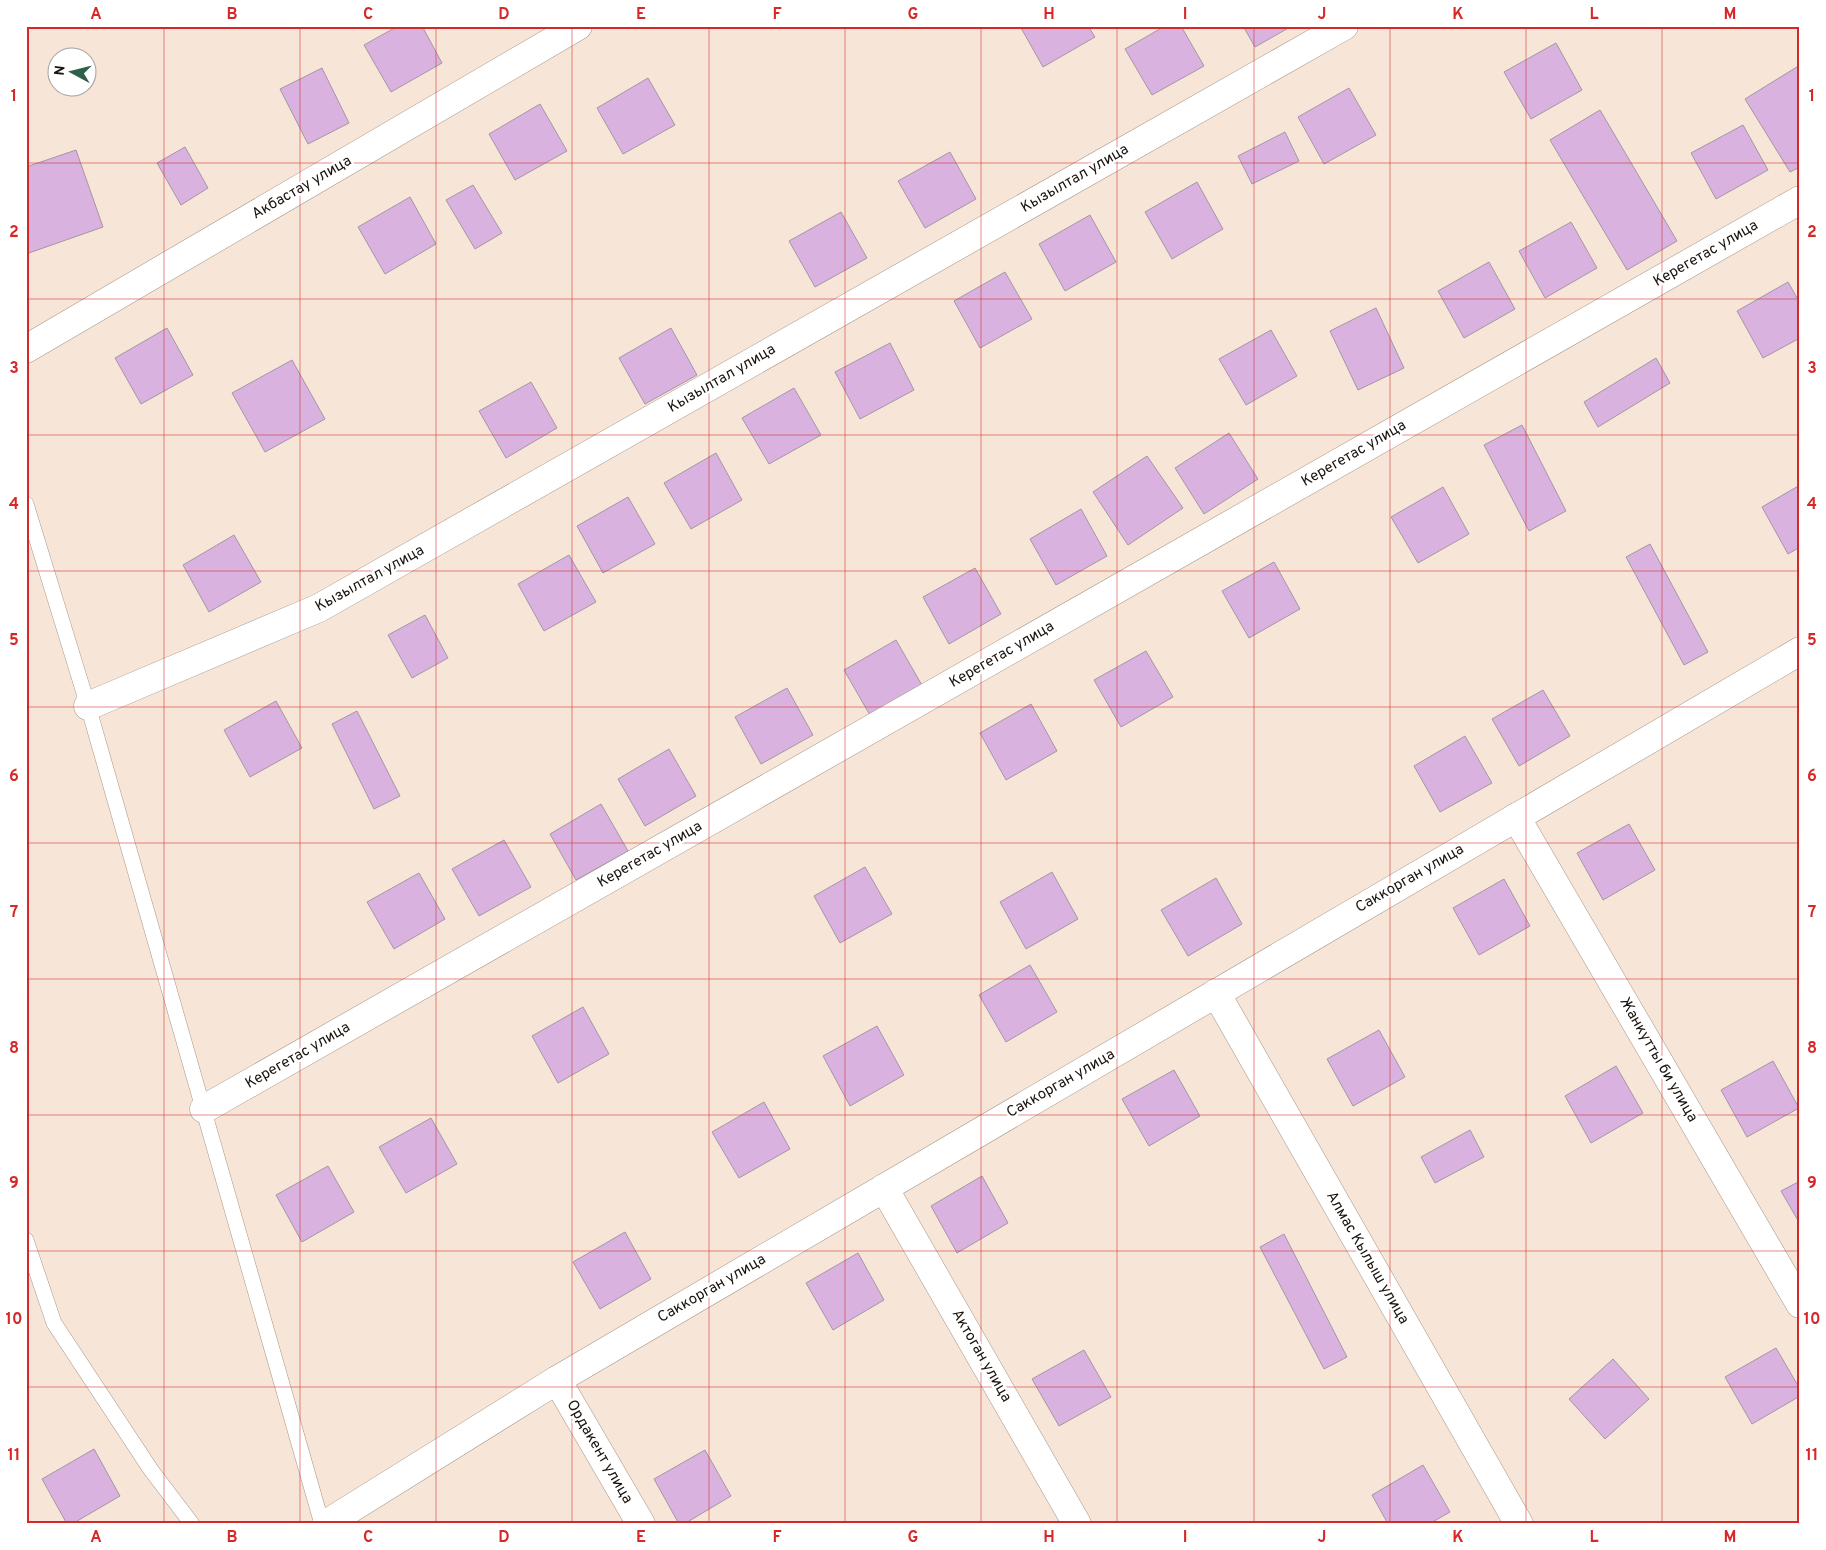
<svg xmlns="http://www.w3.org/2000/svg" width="1826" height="1550" viewBox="0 0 1826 1550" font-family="Overpass,sans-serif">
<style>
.building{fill:#d9b2df;stroke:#a496a6}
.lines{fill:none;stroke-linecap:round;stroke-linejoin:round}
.lane-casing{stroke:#a69688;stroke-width:16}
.street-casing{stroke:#a69688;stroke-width:29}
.lane{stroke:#fff;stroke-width:15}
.street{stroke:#fff;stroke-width:28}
.grid{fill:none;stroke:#d62828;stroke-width:1;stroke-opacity:0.55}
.labels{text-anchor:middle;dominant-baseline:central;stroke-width:5;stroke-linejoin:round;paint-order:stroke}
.street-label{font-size:15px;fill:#19130e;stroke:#fff}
.neatline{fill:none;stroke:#d62828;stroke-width:2}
.grid-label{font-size:16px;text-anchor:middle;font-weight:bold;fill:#d62828}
</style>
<rect width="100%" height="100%" fill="#f7e6d7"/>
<g class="building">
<polygon points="398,26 422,26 442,63 391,92 364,45"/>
<polygon points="1020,26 1088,26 1095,37 1043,67"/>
<polygon points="1165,26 1181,26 1204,66 1152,95 1125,49"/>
<polygon points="1243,26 1292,26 1255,47"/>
<polygon points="1556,43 1582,90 1531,119 1504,72"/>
<polygon points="1800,65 1800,167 1790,172 1745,99"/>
<polygon points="322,68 349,123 308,144 280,89"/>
<polygon points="648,78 675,125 623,154 597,108"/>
<polygon points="1349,88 1376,135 1324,164 1298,117"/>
<polygon points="540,104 567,151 515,180 489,134"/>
<polygon points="1600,110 1677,241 1627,270 1550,140"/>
<polygon points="1743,125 1768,170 1716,199 1691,153"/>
<polygon points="1285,132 1299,161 1252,184 1238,156"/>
<polygon points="185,147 208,188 181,205 157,163"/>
<polygon points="76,150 103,227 26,254 26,167"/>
<polygon points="950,152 976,199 925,228 898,181"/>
<polygon points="1197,182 1223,229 1172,259 1145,212"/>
<polygon points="473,185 502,233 475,249 446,200"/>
<polygon points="410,197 436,244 385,274 358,227"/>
<polygon points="841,212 867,258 815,287 789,241"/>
<polygon points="1090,215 1116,262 1065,291 1039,244"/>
<polygon points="1571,222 1597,268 1545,298 1519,251"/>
<polygon points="1489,262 1515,309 1464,338 1438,291"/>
<polygon points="1005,272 1032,319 980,348 954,301"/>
<polygon points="1788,282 1800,303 1800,338 1763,358 1737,311"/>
<polygon points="1376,308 1404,368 1358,390 1330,331"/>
<polygon points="167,328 193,375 141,404 115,358"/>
<polygon points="671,328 697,375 645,404 619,358"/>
<polygon points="1271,330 1297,376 1246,405 1219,359"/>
<polygon points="890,343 914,390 860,419 835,372"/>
<polygon points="1656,358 1670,383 1598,427 1584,402"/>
<polygon points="292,360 325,419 265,452 232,393"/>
<polygon points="531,382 557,428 506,458 479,411"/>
<polygon points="794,388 821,435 769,464 742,418"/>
<polygon points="1522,425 1566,511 1529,531 1484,445"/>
<polygon points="1229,433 1258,479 1204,514 1175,468"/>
<polygon points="716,453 742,500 691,529 664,483"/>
<polygon points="1147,456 1183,508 1128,545 1093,492"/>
<polygon points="1800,485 1800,547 1788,554 1762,507"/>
<polygon points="1443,487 1469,534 1418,563 1391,517"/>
<polygon points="628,497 655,544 603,573 577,526"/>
<polygon points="1081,509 1107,556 1056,585 1030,539"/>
<polygon points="234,535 261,582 209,612 183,565"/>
<polygon points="1650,544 1708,652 1684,665 1626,557"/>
<polygon points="569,555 596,602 544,631 518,584"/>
<polygon points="1274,562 1300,609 1249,638 1222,591"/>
<polygon points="975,568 1001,614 949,644 923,597"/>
<polygon points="425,615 448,658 412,678 388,635"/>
<polygon points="896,640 923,687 871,717 844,670"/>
<polygon points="1146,651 1173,697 1121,727 1094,680"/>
<polygon points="787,688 813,735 761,764 735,717"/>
<polygon points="1543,690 1570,736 1519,766 1492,719"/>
<polygon points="276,701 302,748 250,777 224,730"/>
<polygon points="1031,704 1057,751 1006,780 980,733"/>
<polygon points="357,711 400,796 374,809 332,724"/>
<polygon points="1465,736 1492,783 1440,812 1414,766"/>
<polygon points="669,749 696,796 645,826 618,779"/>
<polygon points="601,804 628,851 576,880 550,834"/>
<polygon points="1629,824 1655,870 1603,900 1577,853"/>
<polygon points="504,840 531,887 479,916 452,869"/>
<polygon points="865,867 892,914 840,943 814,896"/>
<polygon points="1052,872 1078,919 1026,949 1000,902"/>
<polygon points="419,873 445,919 394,949 367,902"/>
<polygon points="1216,878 1242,924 1188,956 1161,910"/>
<polygon points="1504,879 1530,926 1479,955 1453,908"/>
<polygon points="1030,965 1057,1012 1006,1042 979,995"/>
<polygon points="583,1007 609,1054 558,1083 532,1036"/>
<polygon points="877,1026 904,1075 850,1106 823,1056"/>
<polygon points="1379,1030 1405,1077 1353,1106 1327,1059"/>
<polygon points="1773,1061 1799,1108 1747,1137 1721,1090"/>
<polygon points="1616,1066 1643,1113 1591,1143 1565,1096"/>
<polygon points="1174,1070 1200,1116 1149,1146 1122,1099"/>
<polygon points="764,1102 790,1149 739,1178 712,1132"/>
<polygon points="431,1118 457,1164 406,1193 379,1147"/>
<polygon points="1470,1130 1484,1157 1435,1183 1421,1157"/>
<polygon points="328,1166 354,1212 302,1242 276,1195"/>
<polygon points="982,1176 1008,1223 957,1253 931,1206"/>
<polygon points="1800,1181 1800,1224 1781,1191"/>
<polygon points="625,1232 651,1279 600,1309 573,1262"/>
<polygon points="1284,1234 1347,1357 1324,1369 1260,1247"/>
<polygon points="858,1253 884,1300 833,1330 806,1283"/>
<polygon points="1776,1348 1800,1389 1800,1396 1752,1424 1725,1377"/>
<polygon points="1084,1350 1111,1397 1059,1426 1032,1379"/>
<polygon points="1613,1359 1649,1399 1605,1439 1569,1399"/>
<polygon points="94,1449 120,1496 72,1524 67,1524 42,1479"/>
<polygon points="705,1450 731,1496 684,1524 679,1524 654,1479"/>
<polygon points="1423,1465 1450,1512 1429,1524 1388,1524 1372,1495"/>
</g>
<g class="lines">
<defs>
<g id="lane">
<polyline points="26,504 88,706 322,1524"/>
<polyline points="26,1240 54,1323 151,1470 192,1524"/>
</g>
<g id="street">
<polyline points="26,349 578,26"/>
<polyline points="88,706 319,608 1344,26"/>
<polyline points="1516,817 1800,1304"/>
<polyline points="1216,993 1519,1524"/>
<polyline points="204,1109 1800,200"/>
<polyline points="884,1188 1077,1524"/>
<polyline points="557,1380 641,1524"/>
<polyline points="326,1524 557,1380 1800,651"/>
</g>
</defs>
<use href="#lane" class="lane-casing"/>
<use href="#street" class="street-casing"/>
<use href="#lane" class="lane"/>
<use href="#street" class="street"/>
</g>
<path class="grid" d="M 164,26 L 164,1524M 300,26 L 300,1524M 436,26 L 436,1524M 572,26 L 572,1524M 709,26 L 709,1524M 845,26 L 845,1524M 981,26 L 981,1524M 1117,26 L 1117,1524M 1254,26 L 1254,1524M 1390,26 L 1390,1524M 1526,26 L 1526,1524M 1662,26 L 1662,1524M 26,163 L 1800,163M 26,299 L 1800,299M 26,435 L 1800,435M 26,571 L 1800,571M 26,707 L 1800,707M 26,843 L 1800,843M 26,979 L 1800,979M 26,1115 L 1800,1115M 26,1251 L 1800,1251M 26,1387 L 1800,1387"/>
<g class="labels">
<g class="street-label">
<text transform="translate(1075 179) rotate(-30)">Кызылтал улица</text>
<text transform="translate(302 188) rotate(-30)">Акбастау улица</text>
<text transform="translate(1706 254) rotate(-30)">Керегетас улица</text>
<text transform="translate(722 379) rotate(-30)">Кызылтал улица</text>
<text transform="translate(1354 454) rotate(-30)">Керегетас улица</text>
<text transform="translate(370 579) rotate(-29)">Кызылтал улица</text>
<text transform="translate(1002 655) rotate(-30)">Керегетас улица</text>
<text transform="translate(650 855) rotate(-30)">Керегетас улица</text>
<text transform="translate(1410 879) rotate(-30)">Саккорган улица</text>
<text transform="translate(298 1056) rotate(-30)">Керегетас улица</text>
<text transform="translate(1658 1060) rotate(60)">Жанкутты би улица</text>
<text transform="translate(1061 1084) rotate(-30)">Саккорган улица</text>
<text transform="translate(1367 1258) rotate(60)">Алмас Кылыш улица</text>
<text transform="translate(712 1289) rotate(-30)">Саккорган улица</text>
<text transform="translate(981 1356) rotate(60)">Актоган улица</text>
<text transform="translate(599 1452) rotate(60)">Ордакент улица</text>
</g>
</g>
<rect width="1826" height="1550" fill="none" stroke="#ffffff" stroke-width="55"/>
<g transform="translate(72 72) rotate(277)"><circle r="24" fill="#ffffff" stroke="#a3a19f"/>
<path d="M0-4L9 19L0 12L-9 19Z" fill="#2c6249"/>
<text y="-8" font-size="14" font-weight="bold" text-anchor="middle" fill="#19130e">N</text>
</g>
<rect x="28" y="28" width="1770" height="1494" class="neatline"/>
<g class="grid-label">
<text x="96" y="19">A</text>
<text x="232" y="19">B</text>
<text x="368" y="19">C</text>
<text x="504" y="19">D</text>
<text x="641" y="19">E</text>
<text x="777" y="19">F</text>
<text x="913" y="19">G</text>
<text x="1049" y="19">H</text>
<text x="1185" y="19">I</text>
<text x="1322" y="19">J</text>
<text x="1458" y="19">K</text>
<text x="1594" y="19">L</text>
<text x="1730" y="19">M</text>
<text x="14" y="101">1</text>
<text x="1812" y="101">1</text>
<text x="14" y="237">2</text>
<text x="1812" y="237">2</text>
<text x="14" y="373">3</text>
<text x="1812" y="373">3</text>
<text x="14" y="509">4</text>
<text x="1812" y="509">4</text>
<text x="14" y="645">5</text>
<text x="1812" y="645">5</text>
<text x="14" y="781">6</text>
<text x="1812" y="781">6</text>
<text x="14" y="917">7</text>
<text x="1812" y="917">7</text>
<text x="14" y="1053">8</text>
<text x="1812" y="1053">8</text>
<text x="14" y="1188">9</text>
<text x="1812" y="1188">9</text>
<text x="14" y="1324">10</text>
<text x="1812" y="1324">10</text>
<text x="14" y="1460">11</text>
<text x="1812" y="1460">11</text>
<text x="96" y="1542">A</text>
<text x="232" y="1542">B</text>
<text x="368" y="1542">C</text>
<text x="504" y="1542">D</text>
<text x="641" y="1542">E</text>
<text x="777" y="1542">F</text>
<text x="913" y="1542">G</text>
<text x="1049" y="1542">H</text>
<text x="1185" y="1542">I</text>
<text x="1322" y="1542">J</text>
<text x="1458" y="1542">K</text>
<text x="1594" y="1542">L</text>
<text x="1730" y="1542">M</text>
</g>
</svg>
